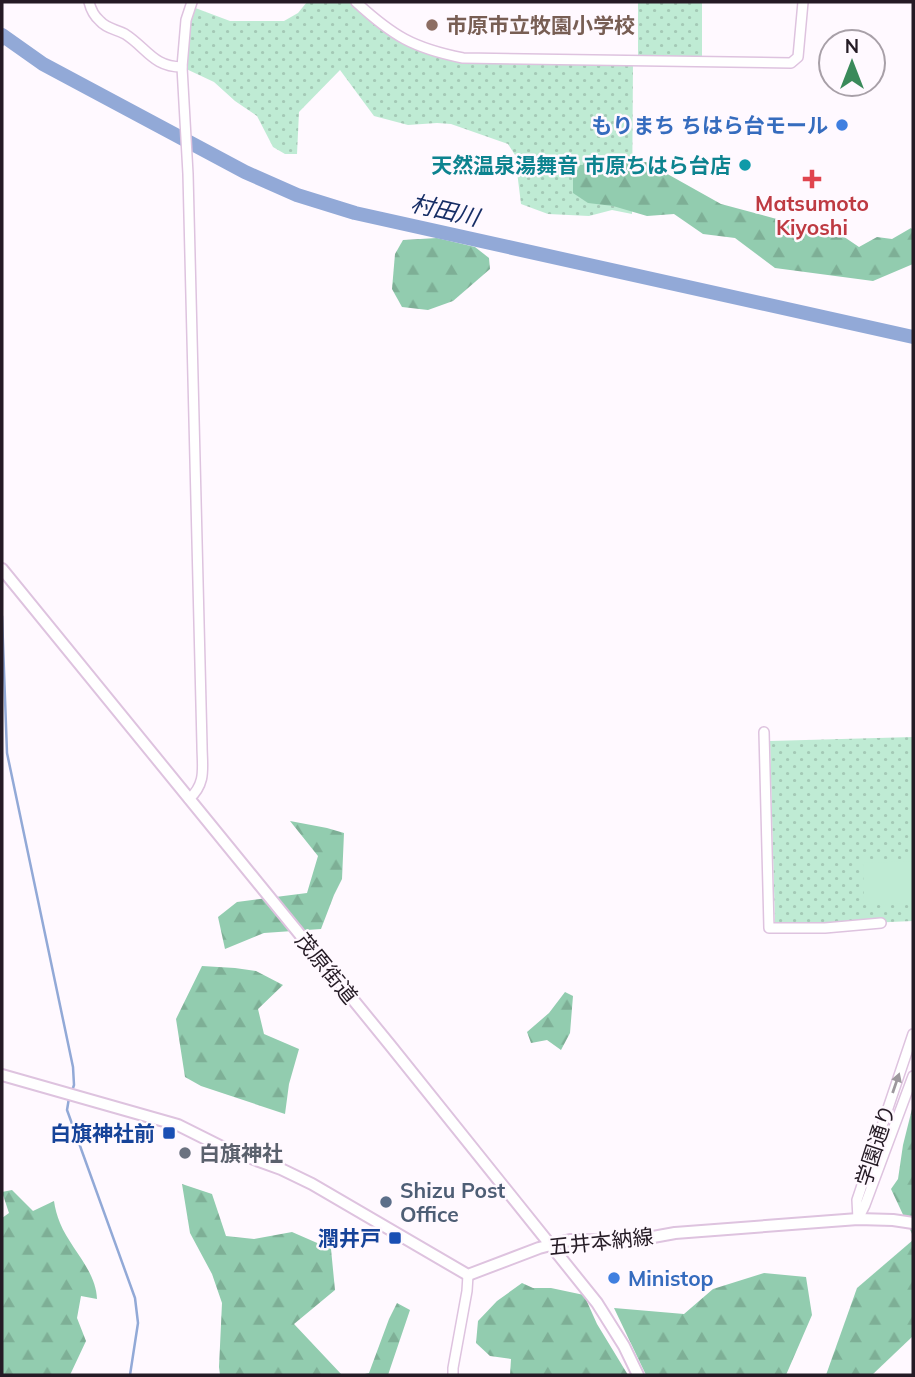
<svg xmlns="http://www.w3.org/2000/svg" width="915" height="1377" viewBox="0 0 915 1377" font-family="Mulish,'Noto Sans JP',sans-serif">
<style>
.grass{fill:url(#grass-dots)}
.forest{fill:url(#forest-firs)}
.garden{fill:#bfebd4}
.lines{fill:none;stroke-linecap:round;stroke-linejoin:round}
.stream{stroke:#92a9d7;stroke-width:2.5}
.river{stroke:#92a9d7;stroke-width:14}
.tertiary-casing{stroke:#dec3df;stroke-width:12}
.primary-casing{stroke:#dec3df;stroke-width:14}
.tertiary{stroke:#fff;stroke-width:9}
.primary{stroke:#fff;stroke-width:10}
.oneway{fill:#9d989d}
.education-dot{fill:#8d6e63;stroke:#fff9ff;stroke-width:2.5}
.shop-dot{fill:#3f7fe0;stroke:#fff9ff;stroke-width:2.5}
.culture-dot{fill:#0f9aa8;stroke:#fff9ff;stroke-width:2.5}
.health-dot{fill:#e0444e;stroke:#fff9ff;stroke-width:2.5}
.transit-dot{fill:#1a4fb4;stroke:#fff9ff;stroke-width:2.5}
.worship-dot{fill:#6b7280;stroke:#fff9ff;stroke-width:2.5}
.service-dot{fill:#5c6f8a;stroke:#fff9ff;stroke-width:2.5}
.labels{text-anchor:middle;dominant-baseline:central;stroke-width:5;stroke-linejoin:round;paint-order:stroke}
.education-label{font-size:21px;font-weight:bold;fill:#785e54;stroke:#fff9ff;text-anchor:start}
.shop-label{font-size:21px;font-weight:bold;fill:#366cbe;stroke:#fff9ff;text-anchor:end}
.culture-label{font-size:21px;font-weight:bold;fill:#0d838f;stroke:#fff9ff;text-anchor:end}
.health-label{font-size:21px;font-weight:bold;fill:#be3a42;stroke:#fff9ff}
.street-label{font-size:21px;fill:#251b25;stroke:#fff9ff}
.transit-label{font-size:21px;font-weight:bold;fill:#164399;stroke:#fff9ff;text-anchor:end}
.worship-label{font-size:21px;font-weight:bold;fill:#5b616d;stroke:#fff9ff;text-anchor:start}
.service-label{font-size:21px;font-weight:bold;fill:#4e5e75;stroke:#fff9ff;text-anchor:start}
.water-label{font-size:23px;font-style:italic;fill:#172e66;stroke:#fff9ff}
</style>
<defs>
<pattern id="grass-dots" width="8" height="8" patternUnits="userSpaceOnUse" patternTransform="scale(1.75)"><rect width="8" height="8" fill="#bfebd4"/><path d="M2 2h.1M6 6h.1" fill="none" stroke="#a4c9b6" stroke-width="1.8" stroke-linecap="round"/></pattern>
<pattern id="forest-firs" width="22" height="20" patternUnits="userSpaceOnUse" patternTransform="scale(1.75)"><rect width="22" height="20" fill="#92ccaf"/><path d="M5 1l3.5 6h-7zM16 11l3.5 6h-7z" fill="#7eaf96"/></pattern>
</defs>
<rect width="100%" height="100%" fill="#fff9ff"/>
<g class="grass">
<polygon points="307,2 357,2 409,43 463,58 633,60 632,214 612,210 589,216 548,214 521,204 515,155 508,144 451,124 437,123 408,125 374,116 340,70 299,112 297,154 285,154 273,147 257,116 235,101 214,82 182,67 190,6 230,21 284,21 298,13"/>
<polygon points="638,2 702,2 702,61 638,60"/>
<polygon points="913,737 913,921 779,927 775,924 770,741"/>
</g>
<g class="forest">
<polygon points="646,162 721,204 784,221 834,230 859,247 877,237 892,239 911,228 913,230 913,264 873,281 775,268 735,238 703,234 674,214 647,216 613,206 588,203 573,193 573,178 580,165"/>
<polygon points="437,238 475,247 489,258 490,269 453,301 428,310 402,307 392,289 395,254 403,240"/>
<polygon points="290,821 327,828 344,833 342,879 334,895 321,929 264,933 225,949 218,917 237,902 307,893 318,856"/>
<polygon points="202,966 235,968 256,971 283,985 258,1009 264,1034 299,1049 289,1084 285,1114 201,1086 185,1077 176,1019"/>
<polygon points="565,992 573,996 570,1033 561,1050 547,1040 531,1043 527,1032 549,1013"/>
<polygon points="913,1105 913,1236 891,1189 898,1179 903,1145"/>
<polygon points="182,1184 212,1194 226,1236 254,1239 292,1232 331,1249 335,1290 294,1324 342,1375 220,1375 219,1367 222,1303 212,1274 190,1233"/>
<path d="M 12,1190 L 33,1211 L 54,1201 C 55,1208 57,1216 60,1223 C 70,1248 96,1270 97,1299 L 81,1296 L 77,1318 L 86,1341 L 70,1375 L 2,1375 L 2,1218 L 9,1213 L 2,1192 Z"/>
<polygon points="913,1240 913,1336 872,1375 826,1375 857,1288"/>
<polygon points="764,1273 806,1277 812,1315 786,1375 646,1375 614,1308 684,1314 713,1289"/>
<polygon points="522,1283 533,1288 551,1288 584,1295 597,1324 628,1375 510,1375 511,1359 490,1356 476,1343 478,1321 497,1301"/>
<polygon points="397,1303 410,1310 388,1375 361,1375 369,1373 389,1319"/>
</g>
<polygon class="garden" points="913,861 913,903 864,905 863,863"/>
<g class="lines">
<g class="stream">
<polyline points="2,46 6,39"/>
<polyline points="2,616 7,753 73,1067 74,1085 72,1091"/>
<polyline points="69,1098 67,1110 71,1121 135,1298 138,1323 130,1375"/>
</g>
<polyline class="river" points="2,35 43,64 245,172 297,195 355,213 913,337"/>
<defs>
<g id="tertiary">
<path d="M 89,2 C 91,10 94,16 100,21 C 107,29 116,29 125,34 C 147,48 153,67 182,67"/>
<path d="M 356,2 C 393,36 413,48 463,58 L 791,63 L 798,57 L 803,2"/>
<polyline points="764,732 769,928 825,928 881,923"/>
<path d="M 189,799 C 207,783 202,767 202,745 L 188,174 L 182,67 L 186,20 L 192,2"/>
<polyline points="859,1217 865,1205 913,1076"/>
<polyline points="858,1219 857,1200 913,1034"/>
<polyline points="453,1375 453,1368 467,1291 468,1275"/>
</g>
<g id="primary">
<polyline points="2,569 390,1045 597,1303 624,1346 638,1375"/>
<polyline points="2,1075 178,1125 226,1149 281,1169 312,1184 468,1275 539,1248 570,1240 631,1241 675,1233 858,1219 893,1220 913,1223"/>
</g>
</defs>
<use href="#tertiary" class="tertiary-casing"/>
<use href="#primary" class="primary-casing"/>
<use href="#tertiary" class="tertiary"/>
<use href="#primary" class="primary"/>
</g>
<defs><path id="oneway-solid" d="M-6-.8H1V-3.2L6.5 0L1 3.2V.8H-6Z" transform="scale(1.75)"/></defs>
<use class="oneway" href="#oneway-solid" transform="translate(896 1083) rotate(-71)"/>
<circle class="education-dot" cx="432" cy="25" r="7"/>
<g class="shop-dot">
<circle cx="842" cy="125" r="7"/>
<circle cx="614" cy="1278" r="7"/>
</g>
<circle class="culture-dot" cx="745" cy="165" r="7"/>
<path class="health-dot" d="M808.5 168.5h7v7h7v7h-7v7h-7v-7h-7v-7h7z"/>
<g class="transit-dot">
<rect x="162" y="1126" width="14" height="14" rx="3.5"/>
<rect x="388" y="1231" width="14" height="14" rx="3.5"/>
</g>
<circle class="worship-dot" cx="185" cy="1153" r="7"/>
<circle class="service-dot" cx="386" cy="1202" r="7"/>
<g class="labels">
<g class="education-label">
<text x="446" y="25">市原市立牧園小学校</text>
</g>
<g class="shop-label">
<text x="828" y="125">もりまち ちはら台モール</text>
<text x="628" y="1278" text-anchor="start">Ministop</text>
</g>
<g class="culture-label">
<text x="731" y="165">天然温泉湯舞音 市原ちはら台店</text>
</g>
<g class="health-label">
<text x="812" y="203">Matsumoto<tspan x="812" dy="24">Kiyoshi</tspan></text>
</g>
<g class="street-label">
<text transform="translate(327 968) rotate(51)">茂原街道</text>
<text transform="translate(875 1145) rotate(-72)">学園通り</text>
<text transform="translate(601 1241) rotate(-6)">五井本納線</text>
</g>
<g class="transit-label">
<text x="155" y="1133">白旗神社前</text>
<text x="381" y="1238">潤井戸</text>
</g>
<g class="worship-label">
<text x="199" y="1153">白旗神社</text>
</g>
<g class="service-label">
<text x="400" y="1190">Shizu Post<tspan x="400" dy="24">Office</tspan></text>
</g>
<g class="water-label">
<text transform="translate(445 210) rotate(13)">村田川</text>
</g>
</g>
<rect width="915" height="1377" fill="none" stroke="#251b25" stroke-width="7"/>
<g transform="translate(852 63)"><circle r="33" fill="#fff9ff" stroke="#a8a0a8" stroke-width="2"/>
<path d="M0-5L12 26L0 18L-12 26Z" fill="#3a8a5a"/>
<text y="-10" font-size="19" font-weight="bold" text-anchor="middle" fill="#251b25">N</text>
</g>
</svg>
